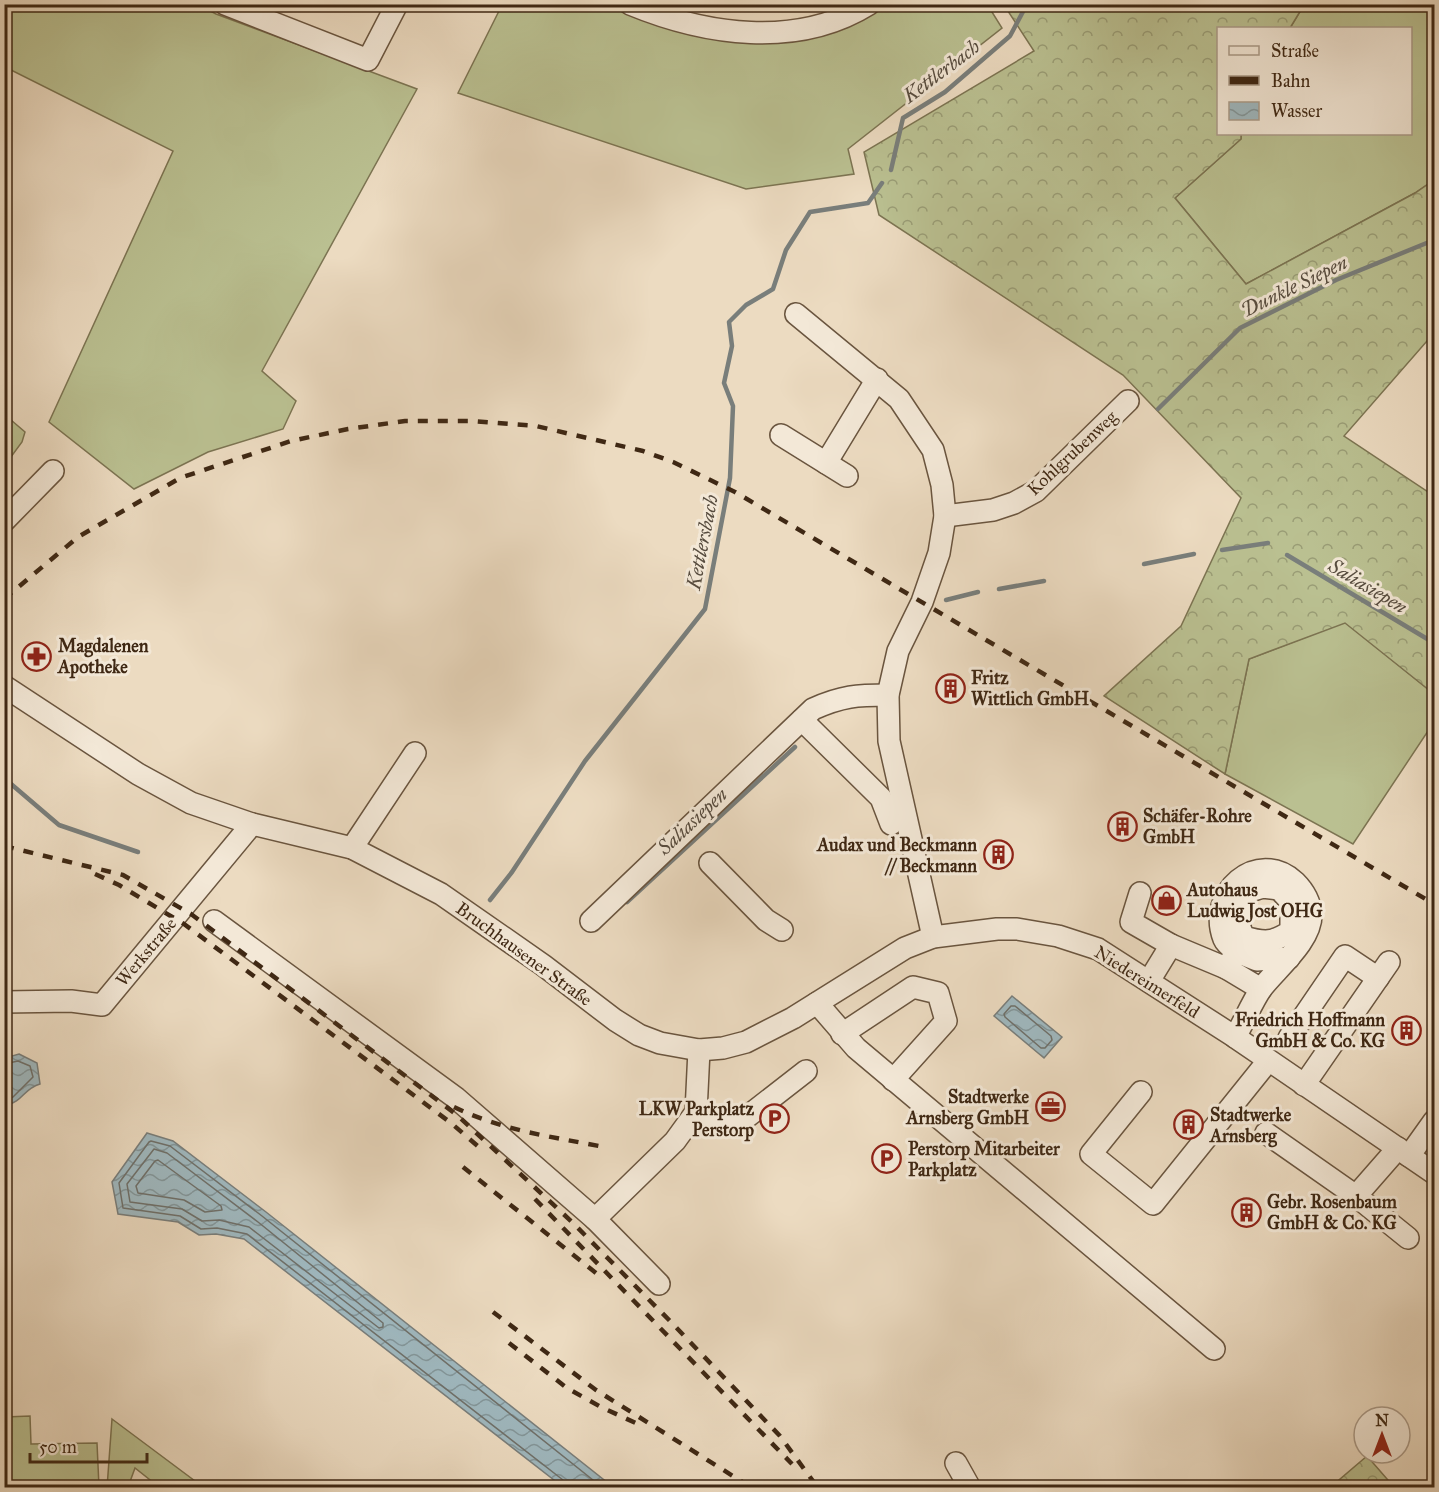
<svg xmlns="http://www.w3.org/2000/svg" width="1439" height="1492" viewBox="0 0 1439 1492" font-family="'IM FELL Great Primer',serif">
<style>
.grass{fill:#bac091;stroke:#7c7452;stroke-width:1.5}
.forest{fill:url(#forest-crowns);stroke:#7c7452;stroke-width:1.5}
.water{fill:url(#water-waves);stroke:#797e7b;stroke-width:1.5}
.lines{fill:none;stroke-linecap:round;stroke-linejoin:round}
.shore{stroke:#6f706a;stroke-width:1.5}
.stream{stroke:#797e7b;stroke-width:4.5}
.minor-casing{stroke:#6a553f;stroke-width:24}
.minor{stroke:#f3e8d7;stroke-width:21}
.rail{stroke:#3f2814;stroke-width:4.5;stroke-dasharray:10 10;stroke-linecap:butt}
.labels{text-anchor:middle;dominant-baseline:central;stroke-width:6;stroke-linejoin:round;paint-order:stroke}
.street-label{font-size:18px;fill:#3f2814;stroke:#f3e8d7}
.poi-label{font-size:18px;font-weight:bold;fill:#3f2814;stroke:#f3e8d7;text-anchor:start}
.water-label{font-size:20px;font-style:italic;fill:#574c3f;stroke:#f3e8d7}
</style>
<defs>
<pattern id="forest-crowns" width="20" height="18" patternUnits="userSpaceOnUse" patternTransform="scale(1.5)"><rect width="20" height="18" fill="#bac091"/><path d="M2 6a3 3 0 1 1 6 0M12 15a3 3 0 1 1 6 0" fill="none" stroke="#999c75"/></pattern>
<pattern id="water-waves" width="16" height="10" patternUnits="userSpaceOnUse" patternTransform="scale(1.5)"><rect width="16" height="10" fill="#9fb8bf"/><path d="M0 5q4-4 8 0t8 0" fill="none" stroke="#83969a"/></pattern>
</defs>
<rect width="100%" height="100%" fill="#ecdbc1"/>
<filter id="stains"><feTurbulence type="fractalNoise" baseFrequency=".00333" numOctaves="4"/><feColorMatrix values="0 0 0 0 .2 0 0 0 0 .09 0 0 0 0 .02 0 0 0 .5 -.17"/></filter>
<radialGradient id="worn" r=".72"><stop offset=".6" stop-color="#630" stop-opacity="0"/><stop offset="1" stop-color="#630" stop-opacity=".3"/></radialGradient>
<g class="grass">
<polygon points="987,4 1002,28 848,149 854,174 746,189 458,93 502,5 650,5 686,19 796,27 859,5"/>
<polygon points="4,5 199,5 216,14 417,89 262,371 296,401 283,429 208,452 134,489 49,422 173,151 5,67"/>
<polygon points="1304,5 1434,5 1434,180 1415,193 1246,284 1175,198 1241,139 1241,134 1410,134 1410,28 1290,28"/>
<polygon points="4,414 25,432 22,442 5,465"/>
<polygon points="1345,622 1434,694 1434,722 1353,844 1225,774 1249,659"/>
<polygon points="30,1416 31,1444 97,1443 99,1487 5,1487 5,1417"/>
<polygon points="112,1419 203,1487 159,1487 135,1468 128,1487 107,1488"/>
</g>
<g class="forest">
<polygon points="1004,5 1304,5 1290,28 1218,28 1218,134 1241,134 1241,139 1175,198 1246,284 1415,193 1434,180 1434,333 1344,436 1434,496 1434,694 1345,623 1249,659 1225,774 1104,696 1181,626 1241,498 1123,375 879,215 864,152 1034,51"/>
<polygon points="1367,1456 1394,1487 1343,1487 1339,1480"/>
</g>
<g class="water">
<polygon points="1012,996 1062,1037 1044,1058 994,1016"/>
<path d="M 19,1054 L 37,1063 L 40,1084 C 23,1089 24,1101 5,1106 L 5,1058 Z"/>
<polygon points="147,1133 173,1141 266,1212 613,1487 563,1487 244,1239 216,1234 199,1235 178,1222 118,1214 112,1182"/>
</g>
<g class="lines">
<g class="shore">
<polygon points="1011,1006 1015,1006 1051,1036 1052,1040 1045,1048 1041,1048 1005,1017 1004,1014"/>
<polyline points="4,1064 18,1061 30,1066 33,1077 13,1097 4,1100"/>
<polygon points="154,1149 167,1153 258,1222 383,1323 383,1327 379,1328 249,1227 219,1220 202,1221 182,1209 130,1202 127,1184"/>
<polygon points="158,1160 221,1206 222,1210 205,1212 184,1200 138,1193 136,1186 155,1161"/>
<polyline points="566,1488 563,1480 247,1234 217,1228 201,1229 180,1216 123,1208 119,1183 149,1142 151,1141 170,1146 262,1216 603,1488"/>
</g>
<g class="stream">
<polyline points="891,170 903,118 945,92 1010,36 1027,4"/>
<polyline points="1158,409 1240,328 1336,280 1434,240"/>
<polyline points="1222,550 1268,543"/>
<polyline points="1287,555 1434,643"/>
<polyline points="1144,564 1194,554"/>
<polyline points="999,589 1044,581"/>
<polyline points="946,600 978,592"/>
<polyline points="4,778 59,825 138,852"/>
<polyline points="490,900 512,872 585,761 705,609 730,478 733,406 724,383 732,346 729,322 746,305 773,289 786,250 810,212 868,203 882,183"/>
<polyline points="627,902 795,747"/>
</g>
<defs>
<g id="minor">
<polyline points="225,4 368,60 397,4"/>
<path d="M 630,4 C 705,35 797,49 869,4"/>
<polyline points="796,314 899,399 933,450 942,485 945,516 939,553 922,602 898,651 888,695 889,741 933,937"/>
<polyline points="781,435 847,476"/>
<polyline points="826,463 877,379"/>
<polyline points="945,516 993,510 1014,503 1036,491 1128,401"/>
<polyline points="4,521 53,471"/>
<polyline points="4,686 138,774 191,803 252,824 352,848 441,894 543,965 615,1020 639,1035 660,1043 699,1050 723,1048 746,1042 793,1018 905,948 933,937 997,929 1017,929 1058,936 1098,949 1235,1037 1434,1173"/>
<polyline points="802,720 881,798 891,824"/>
<polyline points="352,848 415,753"/>
<polyline points="710,863 766,920 782,930"/>
<path d="M 1262,887 L 1279,889 L 1291,902 L 1291,931 C 1273,943 1265,943 1244,937 C 1237,924 1233,903 1248,892 C 1251,890 1258,889 1262,887 Z"/>
<polyline points="1140,893 1131,922 1171,945 1149,981"/>
<polyline points="214,921 456,1098 595,1219 675,1141 696,1112 699,1050"/>
<path d="M 591,921 L 813,709 C 842,696 857,695 888,695"/>
<polyline points="1171,945 1226,968 1261,989"/>
<polyline points="1237,952 1257,960 1289,958"/>
<path d="M 1226,968 L 1237,952 C 1233,949 1226,944 1224,939 C 1206,893 1257,847 1295,882 C 1304,891 1310,901 1311,914 C 1312,941 1276,969 1261,989 C 1251,1004 1244,1022 1235,1037"/>
<polyline points="4,1002 71,1001 102,1005 252,824"/>
<polyline points="817,1003 856,1048 1214,1349"/>
<polyline points="842,1034 913,987 938,993 946,1021 893,1080"/>
<polyline points="1289,1038 1345,956 1378,978"/>
<polyline points="1304,1085 1389,962"/>
<polyline points="1141,1092 1091,1154 1153,1204 1268,1061"/>
<polyline points="696,1112 704,1123 720,1125 743,1120 806,1071"/>
<polyline points="1266,1133 1356,1196 1398,1148"/>
<polyline points="1409,1156 1434,1121"/>
<polyline points="1356,1196 1408,1238"/>
<polyline points="595,1219 659,1284"/>
<polyline points="956,1463 970,1488"/>
</g>
</defs>
<use href="#minor" class="minor-casing"/>
<use href="#minor" class="minor"/>
<g class="rail">
<polyline points="4,599 78,537 180,478 291,441 348,429 405,421 471,421 536,426 643,451 673,462 735,492 1434,904"/>
<polyline points="4,846 123,875 191,914 428,1093 457,1115 572,1222 670,1321 780,1436 818,1488"/>
<polyline points="95,874 119,885 184,924 451,1123 480,1148"/>
<path d="M 454,1107 C 502,1130 547,1136 599,1146"/>
<polyline points="463,1167 601,1277"/>
<polyline points="535,1199 792,1464"/>
<polyline points="493,1312 596,1390 752,1488"/>
<polyline points="509,1343 567,1388 601,1407 640,1425"/>
</g>
</g>
<defs>
<symbol id="pharmacy-ring" viewBox="-11 -11 22 22"><circle r="9.5" fill="#f3e8d7" stroke="#8f2418" stroke-width="1.5"/><path d="M-2-6h4v4h4v4h-4v4h-4v-4h-4v-4h4Z" fill="#8f2418"/></symbol>
<symbol id="building-ring" viewBox="-11 -11 22 22"><circle r="9.5" fill="#f3e8d7" stroke="#8f2418" stroke-width="1.5"/><path d="M-4-6H4V6H1V3H-1V6H-4ZM-2.5-4.3h1.7v1.8h-1.7ZM.8-4.3h1.7v1.8H.8ZM-2.5-1h1.7V.8h-1.7ZM.8-1h1.7V.8H.8Z" fill="#8f2418"/></symbol>
<symbol id="shop-ring" viewBox="-11 -11 22 22"><circle r="9.5" fill="#f3e8d7" stroke="#8f2418" stroke-width="1.5"/><path d="M-5-2.5h2.3a2.7 3.5 0 0 1 5.4 0H5L5.5 6h-11ZM-1.5-2.5h3a1.5 2.3 0 0 0-3 0Z" fill="#8f2418"/></symbol>
<symbol id="office-ring" viewBox="-11 -11 22 22"><circle r="9.5" fill="#f3e8d7" stroke="#8f2418" stroke-width="1.5"/><path d="M-6-3h4V-5.5h4V-3h4V5H-6ZM-1-4.5V-3h2v-1.5ZM-6 0V1H6V0Z" fill="#8f2418"/></symbol>
<symbol id="parking-ring" viewBox="-11 -11 22 22"><circle r="9.5" fill="#f3e8d7" stroke="#8f2418" stroke-width="1.5"/><path d="M-3.5-5.5H1a3.5 3.5 0 0 1 0 7H-1V5.5H-3.5ZM-1-3.4V-.6H.8a1.4 1.4 0 0 0 0-2.8Z" fill="#8f2418"/></symbol>
</defs>
<g fill-rule="evenodd">
<use href="#pharmacy-ring" x="20" y="640" width="33" height="33"/>
<use href="#building-ring" x="934" y="672" width="33" height="33"/>
<use href="#building-ring" x="1106" y="810" width="33" height="33"/>
<use href="#building-ring" x="982" y="838" width="33" height="33"/>
<use href="#shop-ring" x="1150" y="884" width="33" height="33"/>
<use href="#building-ring" x="1390" y="1014" width="33" height="33"/>
<use href="#office-ring" x="1034" y="1090" width="33" height="33"/>
<use href="#parking-ring" x="758" y="1102" width="33" height="33"/>
<use href="#building-ring" x="1172" y="1108" width="33" height="33"/>
<use href="#parking-ring" x="870" y="1142" width="33" height="33"/>
<use href="#building-ring" x="1230" y="1196" width="33" height="33"/>
</g>
<g class="labels">
<g class="street-label">
<text transform="translate(1072 453) rotate(-43)">Kohlgrubenweg</text>
<text transform="translate(146 952) rotate(-50)">Werkstraße</text>
<text transform="translate(524 954) rotate(36)">Bruchhausener Straße</text>
<text transform="translate(1147 982) rotate(32)">Niedereimerfeld</text>
</g>
<g class="poi-label">
<text x="58" y="646">Magdalenen<tspan x="58" dy="21">Apotheke</tspan></text>
<text x="971" y="678">Fritz<tspan x="971" dy="21">Wittlich GmbH</tspan></text>
<text x="1143" y="816">Schäfer-Rohre<tspan x="1143" dy="21">GmbH</tspan></text>
<text x="977" y="845" text-anchor="end">Audax und Beckmann<tspan x="977" dy="21">// Beckmann</tspan></text>
<text x="1187" y="890">Autohaus<tspan x="1187" dy="21">Ludwig Jost OHG</tspan></text>
<text x="1385" y="1020" text-anchor="end">Friedrich Hoffmann<tspan x="1385" dy="21">GmbH &amp; Co. KG</tspan></text>
<text x="1029" y="1097" text-anchor="end">Stadtwerke<tspan x="1029" dy="21">Arnsberg GmbH</tspan></text>
<text x="754" y="1109" text-anchor="end">LKW Parkplatz<tspan x="754" dy="21">Perstorp</tspan></text>
<text x="1210" y="1115">Stadtwerke<tspan x="1210" dy="21">Arnsberg</tspan></text>
<text x="908" y="1149">Perstorp Mitarbeiter<tspan x="908" dy="21">Parkplatz</tspan></text>
<text x="1267" y="1202">Gebr. Rosenbaum<tspan x="1267" dy="21">GmbH &amp; Co. KG</tspan></text>
</g>
<g class="water-label">
<text transform="translate(941 71) rotate(-37)">Kettlerbach</text>
<text transform="translate(1294 286) rotate(-26)">Dunkle Siepen</text>
<text transform="translate(702 542) rotate(-79)">Kettlersbach</text>
<text transform="translate(1368 586) rotate(31)">Saliasiepen</text>
<text transform="translate(692 821) rotate(-43)">Saliasiepen</text>
</g>
</g>
<rect width="1439" height="1492" fill="none" stroke="#ecdbc1" stroke-width="24"/>
<rect x="6" y="6" width="1427" height="1480" fill="none" stroke="#3f2814" stroke-width="3"/>
<rect x="12" y="12" width="1415" height="1468" fill="none" stroke="#3f2814" stroke-width="1.5"/>
<rect x="1217" y="27" width="195" height="108" fill="#f3e8d7" stroke="#ab9b89" stroke-width="1.5"/>
<rect x="1229" y="46" width="30" height="9" fill="#f3e8d7" stroke="#ab9b89" stroke-width="1.5"/>
<text x="1271" y="57" font-size="18" fill="#3f2814">Straße</text>
<rect x="1229" y="76" width="30" height="9" fill="#3f2814" stroke="#ab9b89" stroke-width="1.5"/>
<text x="1271" y="87" font-size="18" fill="#3f2814">Bahn</text>
<rect x="1229" y="102" width="30" height="18" fill="url(#water-waves)" stroke="#ab9b89" stroke-width="1.5"/>
<text x="1271" y="117" font-size="18" fill="#3f2814">Wasser</text>
<g transform="translate(1382 1435)"><circle r="28" fill="#f3e8d7" stroke="#ab9b89" stroke-width="1.5"/>
<path d="M0-4.5L10 22L0 15L-10 22Z" fill="#8f2418"/>
<text y="-9" font-size="16" font-weight="bold" text-anchor="middle" fill="#3f2814">N</text>
</g>
<path d="M30 1453v9h117v-9" fill="none" stroke="#3f2814" stroke-width="3"/>
<text x="39" y="1453" font-size="18" fill="#3f2814" stroke="#f3e8d7" stroke-width="4.5" paint-order="stroke">50 m</text>
<rect width="100%" height="100%" filter="url(#stains)"/>
<rect width="100%" height="100%" fill="url(#worn)"/>
</svg>
